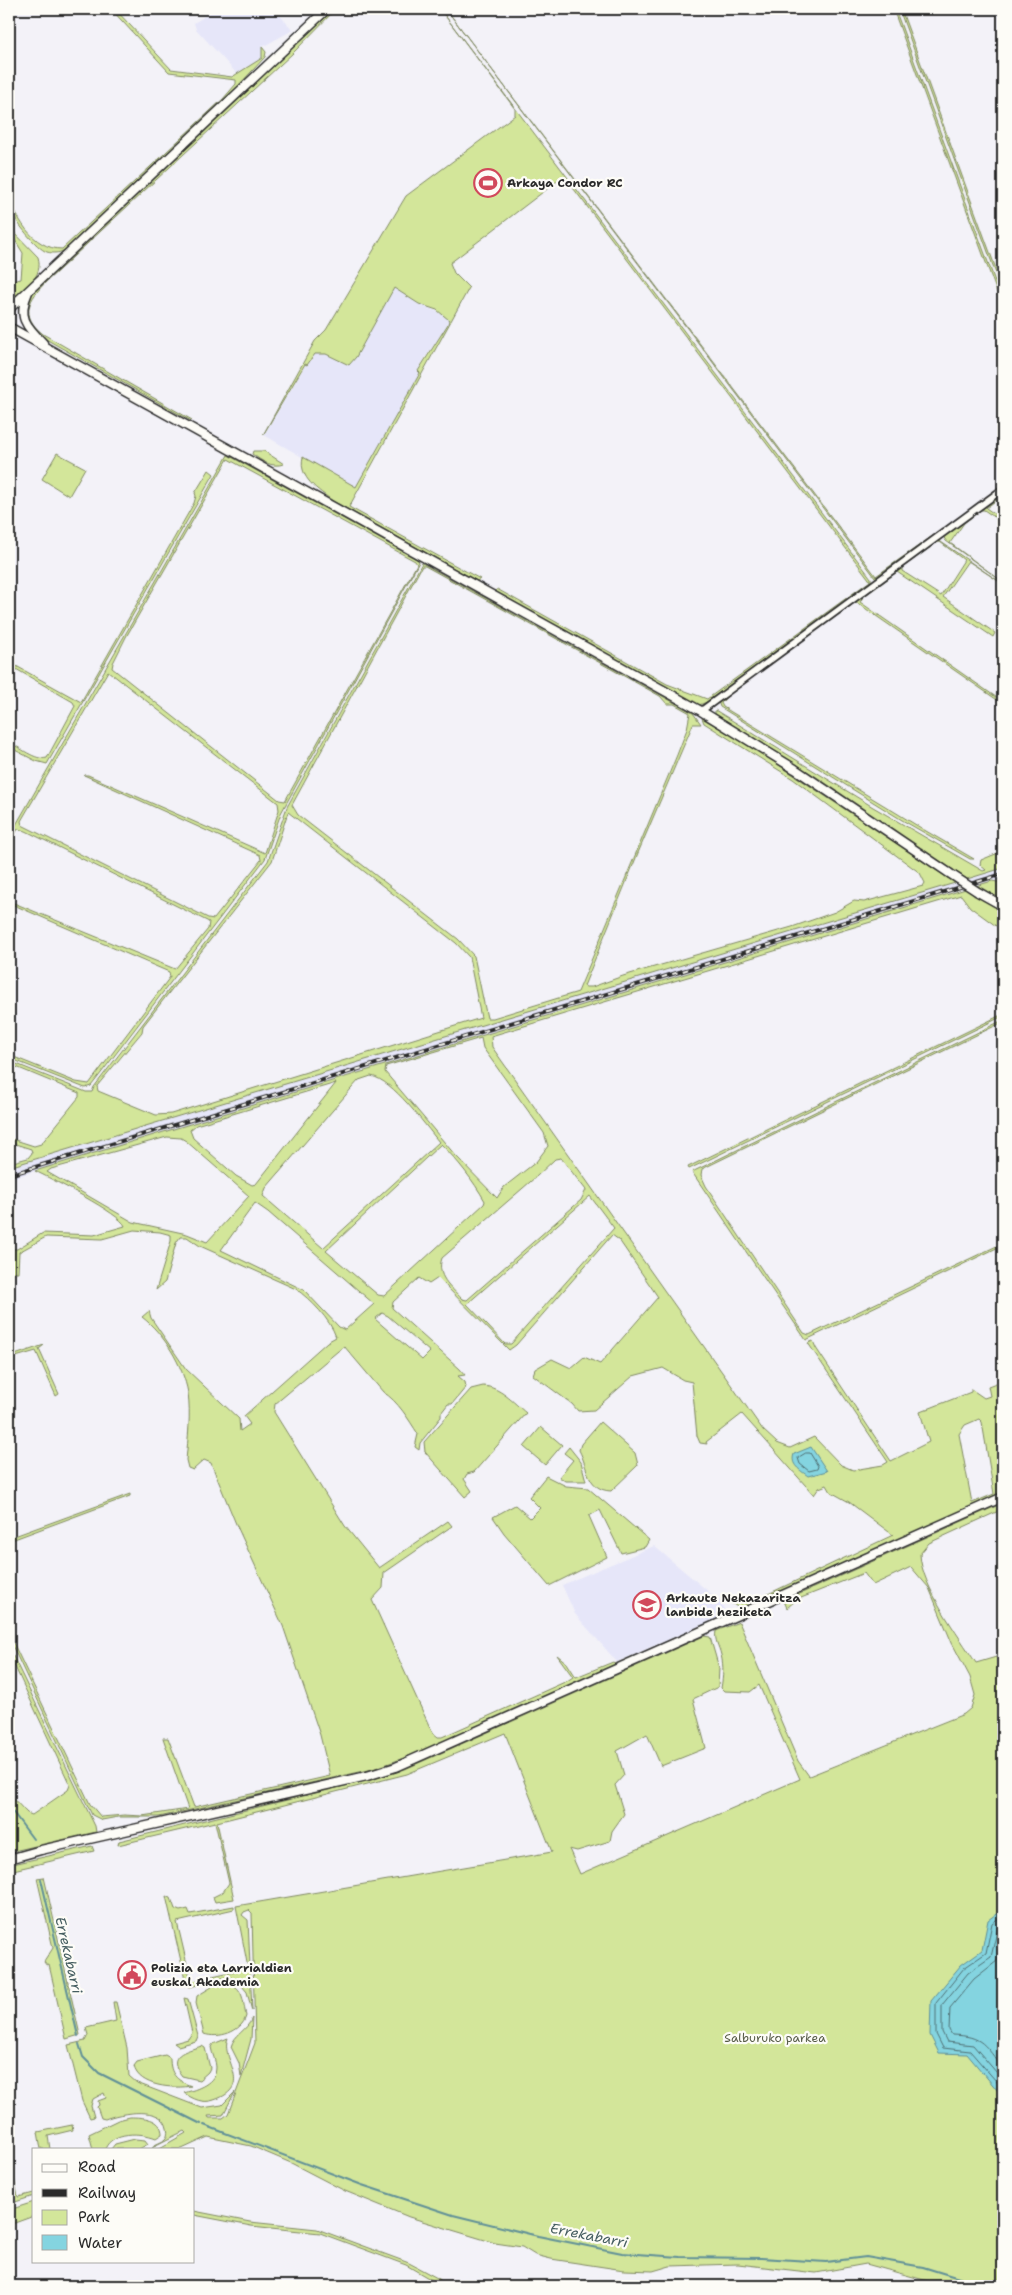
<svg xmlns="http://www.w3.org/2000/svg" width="1012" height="2295" viewBox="0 0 1012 2295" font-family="'Shantell Sans',sans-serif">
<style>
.built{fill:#e6e6f9}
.green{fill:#d3e69a;stroke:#7f8862;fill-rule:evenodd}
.water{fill:#84d4e0;stroke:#609098}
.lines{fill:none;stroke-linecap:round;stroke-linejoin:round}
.shore{stroke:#4f6f73;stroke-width:1}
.stream{stroke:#609098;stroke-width:2}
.minor-casing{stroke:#2b2b2b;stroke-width:9}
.major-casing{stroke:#2b2b2b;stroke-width:11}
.minor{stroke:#fdfcf7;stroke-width:5.5}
.major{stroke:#fdfcf7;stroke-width:8}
.rail-casing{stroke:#2b2b2b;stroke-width:4}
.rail{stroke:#fdfcf7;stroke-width:2;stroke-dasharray:5.5;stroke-linecap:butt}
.major-bridge-casing{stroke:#2b2b2b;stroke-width:11;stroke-linecap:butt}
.major-bridge{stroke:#fdfcf7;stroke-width:8}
.labels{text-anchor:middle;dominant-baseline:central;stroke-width:4.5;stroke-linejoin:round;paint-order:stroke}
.poi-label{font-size:12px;font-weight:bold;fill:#2b2b2b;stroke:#fdfcf7;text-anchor:start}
.park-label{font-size:12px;fill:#555a47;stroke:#fdfcf7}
.water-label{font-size:14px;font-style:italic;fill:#465e61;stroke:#fdfcf7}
</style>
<rect width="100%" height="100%" fill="#f3f2f8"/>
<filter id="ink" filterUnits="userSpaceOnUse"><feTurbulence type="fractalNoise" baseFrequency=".02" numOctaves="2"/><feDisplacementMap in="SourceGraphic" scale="10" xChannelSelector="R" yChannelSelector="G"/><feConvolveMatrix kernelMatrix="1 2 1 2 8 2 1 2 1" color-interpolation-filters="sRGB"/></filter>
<g filter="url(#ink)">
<g class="built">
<polygon points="216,9 274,9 293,30 262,47 262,58 238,75 196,29 194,23"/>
<polygon points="394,287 419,304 446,315 449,320 448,324 425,358 418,371 420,373 356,488 264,435 306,364 307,365 315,354 326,354 349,365 356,357"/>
<polygon points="1003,868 1003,883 992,881 961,889 9,1179 9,1167"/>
<polygon points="654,1546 722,1603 724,1607 724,1615 617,1662 575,1614 562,1585"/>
</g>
<g class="green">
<path d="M 111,9 L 115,9 L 171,69 L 232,77 L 262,58 L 262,47 L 266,52 L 265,57 L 227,98 L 66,249 C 61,253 54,254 47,252 C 37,249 14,220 11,210 C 8,204 9,197 9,190 C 13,216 33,249 62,249 L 223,99 L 236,84 L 236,80 L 169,72 Z"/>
<path d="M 333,9 L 336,9 L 293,53 L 47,281 C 29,299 19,315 43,334 L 192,420 L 191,421 L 35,333 C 25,319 24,306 32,292 Z"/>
<path d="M 440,9 L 871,578 L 871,583 L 707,702 L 699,705 L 496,592 L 497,589 L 667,684 L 707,699 L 870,581 L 869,579 L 564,176 L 450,263 L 454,273 L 469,288 L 349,507 L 480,579 L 477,581 L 333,501 C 318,490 298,478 303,457 L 356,487 L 420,373 L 418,371 L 448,324 L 449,320 L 437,310 L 419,304 L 394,288 L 356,357 L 349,365 L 326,354 L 315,354 L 307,365 L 305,364 L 263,435 L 315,341 L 326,330 L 406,196 L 515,115 L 515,109 Z"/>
<polygon points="446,9 876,576 1003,486 877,578 875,577"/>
<polygon points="893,9 895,9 1003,303 1003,309"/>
<polygon points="899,9 901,9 1003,288 1003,293"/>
<path d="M 12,230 L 38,257 C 44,277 24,291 9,300 L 9,295 L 13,293 L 12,281 L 21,279 L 23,253 L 10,232 Z"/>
<path d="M 253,451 L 264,451 L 284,464 C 271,468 262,461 252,454 Z"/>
<polygon points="57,453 85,468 69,496 42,479"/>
<path d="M 228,455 L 418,560 L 419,562 L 281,813 L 265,859 L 95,1081 L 91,1086 L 85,1088 L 9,1058 L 9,1055 L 76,1082 L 89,1084 L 170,977 L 169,972 L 9,903 L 9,901 L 175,969 L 208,929 L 209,922 L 26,831 L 18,829 L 9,844 L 9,837 ZM 228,459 L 415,561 L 417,564 L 285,801 L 279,800 L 112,668 L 113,663 L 126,637 ZM 108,671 L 278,803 L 279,810 L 265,853 L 88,775 L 84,775 L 260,855 L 261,860 L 214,919 L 208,918 L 22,825 L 21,821 Z"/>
<path d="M 209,470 L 214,474 L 47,764 L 36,761 L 9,747 L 9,742 C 19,747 36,761 47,758 L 75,706 L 73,702 L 9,665 L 9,662 L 81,702 L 194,503 L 196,496 L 195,493 Z"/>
<polygon points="1003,492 1003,495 986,508 1003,520 1003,523 984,510 981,510 964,523 950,543 1003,582 946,541 943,536"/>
<path d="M 938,540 L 1003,584 L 968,561 L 943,597 L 995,633 L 993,637 L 897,572 L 863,597 L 860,602 L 1003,702 L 1003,704 L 856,602 L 731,692 L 721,703 L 723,707 L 926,831 L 974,859 L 970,859 L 902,820 L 720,707 L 718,701 ZM 940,542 L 964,560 L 941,596 L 902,571 L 902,568 L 936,543 Z"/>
<path d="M 422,563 L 693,713 L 701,724 L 693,724 L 638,853 L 584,986 L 586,987 L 592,987 L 623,976 L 792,927 L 835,912 L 854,901 L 864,902 L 923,886 L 925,883 L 920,873 L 793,779 L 704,723 L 702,718 L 752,747 L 955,883 L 9,1167 L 9,1163 L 28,1158 L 32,1153 L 31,1149 L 9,1142 L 9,1138 L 34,1146 L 41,1144 L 79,1097 L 79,1093 L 9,1064 L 9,1061 L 86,1092 L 92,1092 L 94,1087 L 268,861 L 287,807 ZM 422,566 L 425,566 L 660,696 L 667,704 L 674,704 L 690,713 L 687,729 L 677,755 L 578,992 L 493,1018 L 487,1018 L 474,956 L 458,939 L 298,815 L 292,805 ZM 288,812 L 456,943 L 469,957 L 481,1018 L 171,1114 L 156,1115 L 98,1091 L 97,1086 L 142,1032 L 143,1026 L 272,861 Z"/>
<polygon points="715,710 873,807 983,871 986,870 980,865 981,860 1003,851 1003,868 967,879 815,776 715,714"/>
<path d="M 992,881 L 1003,883 L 1003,901 L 982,888 L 971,893 L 1003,911 L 1003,931 L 970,907 L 961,895 L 491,1036 L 492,1047 L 763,1430 L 777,1443 L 790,1448 L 814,1437 L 841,1465 L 853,1470 L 883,1465 L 888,1462 L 808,1343 L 813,1341 L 816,1348 L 891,1461 L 929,1442 L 920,1412 L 971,1392 L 971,1389 L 984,1398 L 990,1396 L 988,1386 L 996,1383 L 1003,1386 L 1003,1492 L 746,1607 L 739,1608 L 728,1601 L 731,1598 L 741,1603 L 749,1603 L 893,1535 L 849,1502 L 831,1492 L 827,1485 L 819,1488 L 814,1495 L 742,1414 L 706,1442 L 707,1444 L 700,1443 L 697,1436 L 692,1382 L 683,1380 L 663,1368 L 633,1376 L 594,1410 L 578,1411 L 572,1404 L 533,1375 L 535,1369 L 552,1359 L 571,1368 L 584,1357 L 600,1364 L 658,1297 L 619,1240 L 612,1235 L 516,1345 L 509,1350 L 438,1278 L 429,1284 L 419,1278 L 393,1302 L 392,1308 L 460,1369 L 465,1375 L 458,1376 L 465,1382 L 466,1387 L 452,1404 L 448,1404 L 441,1413 L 441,1417 L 420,1443 L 419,1450 L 415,1447 L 418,1434 C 409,1420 398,1401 383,1392 L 344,1346 L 275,1404 L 274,1412 L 345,1526 L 379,1568 L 448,1521 L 452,1526 L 384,1573 L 383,1588 L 372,1600 L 432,1732 L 438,1737 L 442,1737 L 567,1681 L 573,1677 L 557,1655 L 567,1663 L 576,1677 L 613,1662 L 617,1665 L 426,1750 L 373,1769 L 159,1817 L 118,1817 L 102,1820 L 92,1815 L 9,1639 L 9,1634 L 90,1804 L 101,1817 L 124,1815 L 142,1816 L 188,1809 L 163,1738 L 168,1738 L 194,1807 L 330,1776 L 320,1735 L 283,1626 L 236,1524 L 211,1463 L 204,1460 L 193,1470 L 188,1468 L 186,1460 C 188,1439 191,1414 188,1393 C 183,1365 164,1334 142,1317 L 149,1311 L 151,1318 L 186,1369 L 239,1419 L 240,1431 L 250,1424 L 244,1416 L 327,1342 L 336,1337 C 330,1319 311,1300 296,1289 L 200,1246 L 187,1237 L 180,1237 L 176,1243 L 165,1282 L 156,1290 L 171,1241 L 171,1235 L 160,1232 L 134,1230 L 102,1239 L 46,1237 L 19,1252 L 18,1272 L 9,1272 L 9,1249 L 17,1249 L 43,1233 L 94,1235 L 125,1226 C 121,1214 50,1178 35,1171 ZM 481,1038 L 483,1048 L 544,1133 L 548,1146 L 536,1162 L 504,1187 L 497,1198 L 456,1156 L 385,1072 L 386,1066 ZM 371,1076 C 393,1080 424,1124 439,1142 L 323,1248 L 263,1196 L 266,1188 L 351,1089 L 359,1080 ZM 336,1083 L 256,1184 L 252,1185 L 236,1176 L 193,1138 L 190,1130 L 196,1125 ZM 167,1137 L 181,1138 L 186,1141 L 249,1196 L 207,1242 L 187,1234 L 133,1222 L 47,1172 L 51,1169 ZM 441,1144 C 458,1161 473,1180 485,1201 L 484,1204 L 384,1296 L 378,1295 L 326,1251 ZM 561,1158 L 586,1190 L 581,1200 L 467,1300 L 462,1299 C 450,1286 436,1276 442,1258 L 537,1176 L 555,1159 ZM 590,1196 L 614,1228 L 511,1344 L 505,1344 L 467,1304 ZM 255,1203 L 268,1212 L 374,1304 L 345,1330 L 339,1327 L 304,1290 L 221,1250 ZM 382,1313 L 388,1316 L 430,1352 L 422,1360 L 375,1319 ZM 979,1419 L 982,1422 L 994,1494 L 972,1503 L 959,1434 L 965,1425 Z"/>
<polygon points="1003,1014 1003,1016 708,1160 689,1169 688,1167"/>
<polygon points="1003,1020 1003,1022 702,1169 701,1175 706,1186 804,1333 809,1335 1003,1243 1003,1245 806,1340 692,1172"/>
<polygon points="44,1345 39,1349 59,1394 56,1396 36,1351 9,1359 9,1357"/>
<path d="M 483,1386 C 500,1387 513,1402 526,1413 L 474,1472 L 467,1474 L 464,1479 L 472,1491 L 465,1497 L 425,1452 L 424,1442 L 471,1389 Z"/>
<path d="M 600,1422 L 635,1453 L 638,1465 L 611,1491 C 587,1490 588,1467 579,1450 L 581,1444 Z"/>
<polygon points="541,1427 562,1445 545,1465 524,1447"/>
<polygon points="569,1447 581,1462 586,1481 565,1481 559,1477 573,1460 564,1453"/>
<polygon points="546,1476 566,1486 588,1488 649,1540 645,1547 621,1553 600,1510 589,1516 607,1557 549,1586 504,1533 493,1517 515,1505 530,1518 540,1508 529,1497"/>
<polygon points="130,1494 130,1496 9,1541 9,1538"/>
<path d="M 1003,1503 L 1003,1509 L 929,1543 L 920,1554 C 921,1586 959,1636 976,1663 L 1003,1655 L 1003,2286 L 946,2286 L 866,2264 L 816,2273 L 738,2264 L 670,2266 L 653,2271 L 624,2270 L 551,2259 L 535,2255 L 522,2247 L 495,2243 L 409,2217 L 345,2191 L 291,2163 L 251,2146 L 208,2137 L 182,2149 L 158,2149 L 186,2133 L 184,2131 L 152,2147 C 156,2143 162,2143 165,2139 C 168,2136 168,2132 167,2128 C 163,2105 120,2113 105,2119 L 101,2118 L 97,2107 L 99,2105 L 98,2101 L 106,2098 L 104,2093 L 93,2099 L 91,2106 L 94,2117 L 90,2118 L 82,2101 L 68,2045 L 85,2041 L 88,2035 L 86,2028 L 116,2021 L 113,2002 L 116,2002 L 127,2048 L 129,2076 L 137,2083 L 202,2108 L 222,2105 L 235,2092 L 223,2115 L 208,2116 L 209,2118 L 223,2118 L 228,2114 L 255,2043 L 252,1913 L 249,1910 L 244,1912 L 242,1915 L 248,1920 L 252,2011 L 247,1992 L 236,1979 L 227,1977 L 209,1981 L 208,1977 L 248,1968 L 236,1906 L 552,1852 L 505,1733 L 407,1774 L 217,1822 L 234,1899 L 215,1902 L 213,1897 L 223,1892 L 229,1883 L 215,1822 L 118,1845 L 119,1841 L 373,1779 L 405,1769 L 704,1636 L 710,1637 L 719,1668 L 718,1687 L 693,1699 L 706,1748 L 661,1766 L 647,1734 L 617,1751 L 624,1775 L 615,1785 L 624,1814 L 612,1831 L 610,1841 L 577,1851 L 569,1849 L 580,1874 L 800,1779 L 759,1685 L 750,1692 L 724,1691 L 721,1688 C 723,1677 724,1666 721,1655 C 719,1646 714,1640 716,1631 L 739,1622 L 798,1761 L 809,1776 L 964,1714 L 971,1708 L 975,1695 L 970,1677 L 952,1643 L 929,1588 L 911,1567 L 873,1585 L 864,1573 L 796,1600 L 787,1608 L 784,1601 Z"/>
<polygon points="9,1648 95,1826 96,1832 9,1852 9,1794 27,1813 32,1815 68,1790 70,1785 9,1654"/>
<polygon points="92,1846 94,1851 9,1871 9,1865"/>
<polygon points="44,1877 80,2035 66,2039 49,1965 47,1966 44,1962 53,1948 37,1878"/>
<polygon points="166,1896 171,1898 175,1909 180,1911 188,1909 190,1914 234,1906 234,1909 177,1922 191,1981 199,1980 201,1984 190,1987 186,1983"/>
<path d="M 228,1984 C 244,1986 243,2003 246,2016 C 242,2032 218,2039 204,2034 L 196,2003 L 197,1996 L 215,1985 Z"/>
<polygon points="184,1998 188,1999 189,2003 198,2036 196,2041 178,2046 174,2043 188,2039 192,2033"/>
<path d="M 252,2018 L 251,2039 L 241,2076 L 239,2063 L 231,2047 C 234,2034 247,2031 252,2018 Z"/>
<path d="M 228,2038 C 219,2059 256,2086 214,2100 C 203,2104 193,2099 184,2093 C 197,2089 216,2084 216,2067 C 216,2061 212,2054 211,2047 L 213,2044 Z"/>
<path d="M 202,2046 L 205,2048 L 210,2068 L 208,2072 L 199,2080 L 182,2076 C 165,2055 185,2051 202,2046 Z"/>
<path d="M 165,2055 L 170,2058 C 170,2074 176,2080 191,2086 C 175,2089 138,2087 134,2066 L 137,2062 Z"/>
<path d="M 130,2117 C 142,2117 162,2118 162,2134 L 156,2138 C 141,2132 112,2131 105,2149 L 93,2149 L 89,2134 L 118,2120 Z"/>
<polygon points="72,2125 73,2130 48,2136 50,2149 41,2149 38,2132"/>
<polygon points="135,2139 145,2140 148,2144 139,2149 111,2149 115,2144"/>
<polygon points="9,2162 11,2164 18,2197 34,2193 34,2196 9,2204"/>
<polygon points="34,2202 34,2216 9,2225 9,2210"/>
<polygon points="194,2211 250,2222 317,2229 409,2263 439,2279 447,2286 442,2286 406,2265 320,2233 251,2226 194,2215"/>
</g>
<g class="water">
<path d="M 811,1447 L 827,1471 L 808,1476 C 800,1470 790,1465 794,1454 Z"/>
<polygon points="1003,1909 1003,2097 967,2054 939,2053 930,2035 931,2001 961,1965 982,1950 988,1920"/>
</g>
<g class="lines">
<g class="shore">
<polygon points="806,1453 810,1453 818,1466 817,1469 809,1471 800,1464 798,1458"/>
<polyline points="1003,1915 992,1923 986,1953 964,1968 936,2003 936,2034 943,2048 970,2051 1003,2089"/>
<polyline points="1003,1923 998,1927 991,1957 968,1973 942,2005 942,2032 947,2042 973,2045 1003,2080"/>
<path d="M 1003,1939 L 997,1961 L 974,1979 L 950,2008 L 949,2030 L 952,2035 C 984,2036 984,2045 1003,2068"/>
</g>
<g class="stream">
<polyline points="9,1807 33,1839"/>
<polyline points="41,1879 78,2036"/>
<polyline points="79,2044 83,2057 99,2073 201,2124"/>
<polyline points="204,2125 362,2185 453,2215 538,2236 622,2253 680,2257 761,2258 826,2262 866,2257 923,2267 985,2286"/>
</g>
<defs>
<polyline id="minor" points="701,711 1003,489"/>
<g id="major">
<path d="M 28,292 C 17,317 26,326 43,343"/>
<polyline points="9,309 327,9"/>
<polyline points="9,327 701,711 795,769 949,873"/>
<polyline points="978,892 1003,906"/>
<polyline points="9,1859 41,1850 367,1776 396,1767 1003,1497"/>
</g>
</defs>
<use href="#minor" class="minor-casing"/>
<use href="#major" class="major-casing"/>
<use href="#minor" class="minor"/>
<use href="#major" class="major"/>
<defs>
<polyline id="rail" points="9,1175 1003,874"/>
</defs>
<use href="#rail" class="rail-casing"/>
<use href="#rail" class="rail"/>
<defs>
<polyline id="major-bridge" points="949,873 978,892"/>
</defs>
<use href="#major-bridge" class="major-bridge-casing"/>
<use href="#major-bridge" class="major-bridge"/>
</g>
</g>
<defs>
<symbol id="stadium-ring" viewBox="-11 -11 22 22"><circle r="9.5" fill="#fdfcf7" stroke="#d1495b" stroke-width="1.5"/><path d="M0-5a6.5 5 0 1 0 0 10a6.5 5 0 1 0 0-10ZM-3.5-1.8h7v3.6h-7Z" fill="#d1495b"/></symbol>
<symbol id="university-ring" viewBox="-11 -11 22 22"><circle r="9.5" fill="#fdfcf7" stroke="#d1495b" stroke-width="1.5"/><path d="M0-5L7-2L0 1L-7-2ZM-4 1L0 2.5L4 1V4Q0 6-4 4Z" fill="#d1495b"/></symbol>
<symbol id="civic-ring" viewBox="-11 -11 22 22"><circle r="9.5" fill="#fdfcf7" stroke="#d1495b" stroke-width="1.5"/><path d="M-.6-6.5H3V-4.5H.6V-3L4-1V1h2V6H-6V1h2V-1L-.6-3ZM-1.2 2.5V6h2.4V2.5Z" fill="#d1495b"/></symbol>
</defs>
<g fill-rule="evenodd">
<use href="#stadium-ring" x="472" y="167" width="32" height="32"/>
<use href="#university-ring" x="631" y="1589" width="32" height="32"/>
<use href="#civic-ring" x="116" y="1959" width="32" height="32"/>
</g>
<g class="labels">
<g class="poi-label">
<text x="507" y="183">Arkaya Condor RC</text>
<text x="666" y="1598">Arkaute Nekazaritza<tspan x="666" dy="14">lanbide heziketa</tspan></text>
<text x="151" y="1968">Polizia eta Larrialdien<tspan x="151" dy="14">euskal Akademia</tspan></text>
</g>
<g class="park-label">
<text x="775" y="2038">Salburuko parkea</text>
</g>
<g class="water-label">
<text transform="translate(69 1955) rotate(77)">Errekabarri</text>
<text transform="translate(589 2235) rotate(11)">Errekabarri</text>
</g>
</g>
<rect width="1012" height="2295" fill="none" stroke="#fdfcf7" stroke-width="30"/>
<rect x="15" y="15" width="982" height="2265" fill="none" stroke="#2b2b2b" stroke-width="2" filter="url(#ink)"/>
<rect x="32" y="2148" width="162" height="115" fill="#fdfcf7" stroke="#a9a8a5"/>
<rect x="42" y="2164" width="25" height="8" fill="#fdfcf7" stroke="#a9a8a5"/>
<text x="78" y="2172" font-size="15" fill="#2b2b2b">Road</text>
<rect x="42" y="2189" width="25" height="8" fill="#2b2b2b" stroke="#a9a8a5"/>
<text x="78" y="2198" font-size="15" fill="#2b2b2b">Railway</text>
<rect x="42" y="2210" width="25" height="15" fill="#d3e69a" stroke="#a9a8a5"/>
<text x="78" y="2222" font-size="15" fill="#2b2b2b">Park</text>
<rect x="42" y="2235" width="25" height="15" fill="#84d4e0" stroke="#a9a8a5"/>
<text x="78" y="2248" font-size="15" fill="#2b2b2b">Water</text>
</svg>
